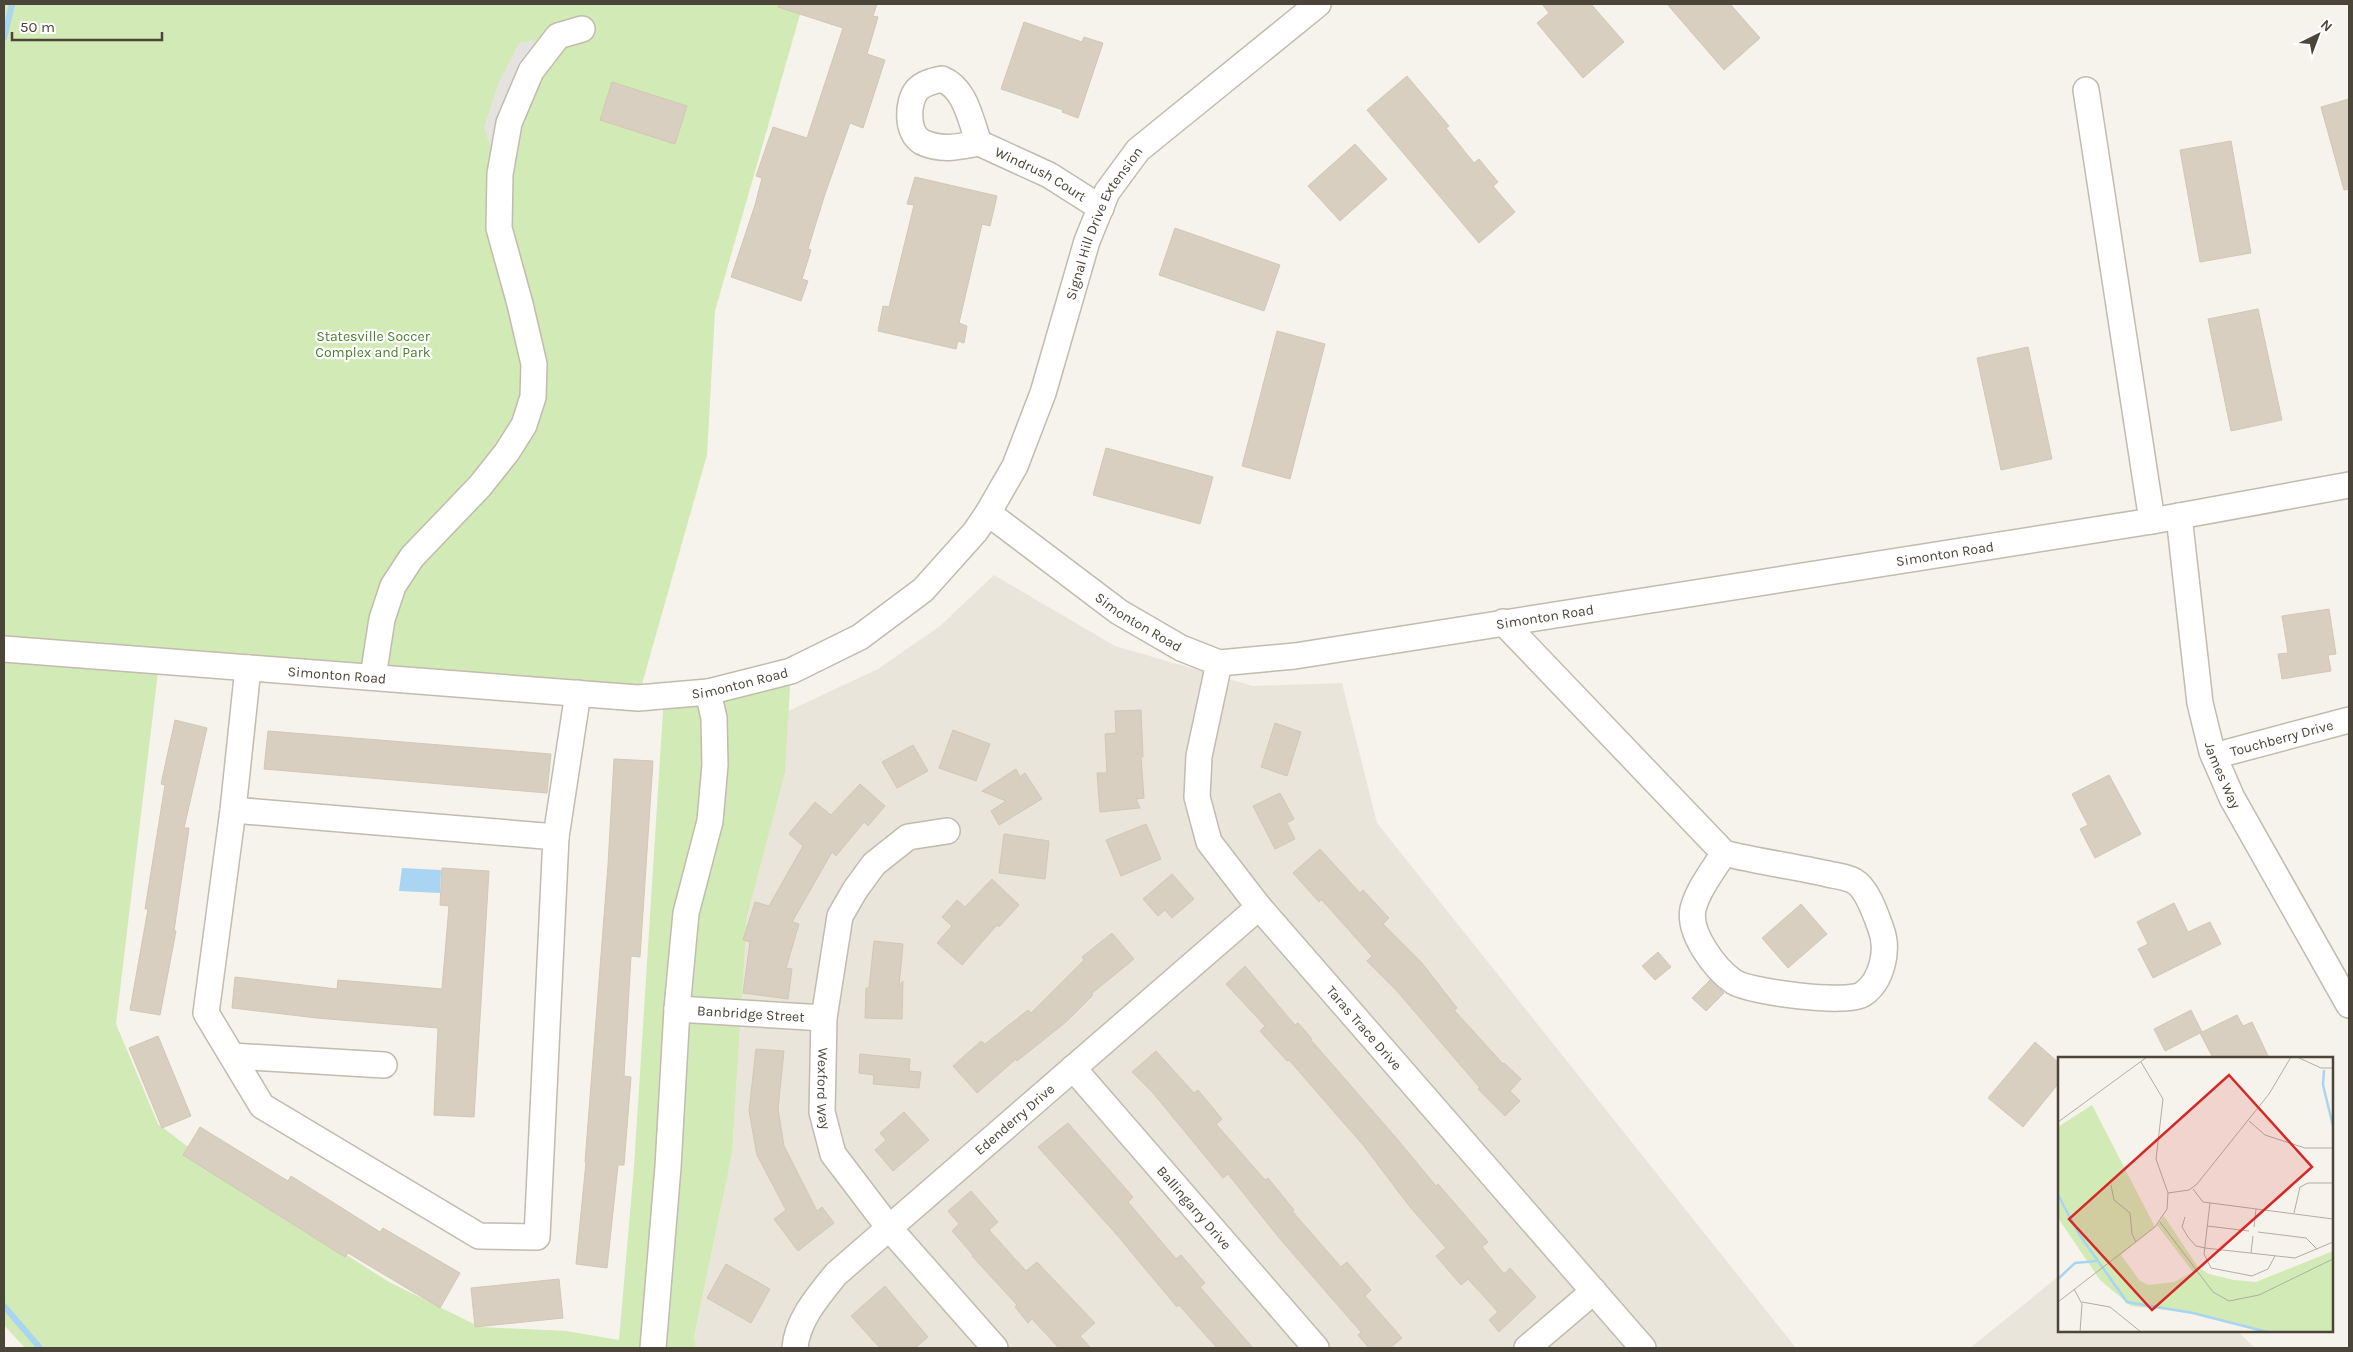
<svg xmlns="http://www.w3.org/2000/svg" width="2353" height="1352" viewBox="0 0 2353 1352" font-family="Karla,sans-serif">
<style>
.residential{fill:#eae5da}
.green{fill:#d2eab5}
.parking{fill:#e5e3e0}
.water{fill:#a9d4f2}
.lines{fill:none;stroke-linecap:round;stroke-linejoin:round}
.stream{stroke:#a9d4f2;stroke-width:6}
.building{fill:#d8cfc1;stroke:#d3c7b4}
.minor-casing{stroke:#c2bbae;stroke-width:28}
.minor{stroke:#fff;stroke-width:25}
.labels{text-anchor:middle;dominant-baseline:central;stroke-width:4.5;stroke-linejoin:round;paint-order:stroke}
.street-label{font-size:14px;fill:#4b4439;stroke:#fff}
.park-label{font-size:14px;fill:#4a7f2a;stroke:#fff}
.inset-river{fill:none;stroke:#a9d4f2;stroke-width:2.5}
.inset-road{fill:none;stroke:#b2ada4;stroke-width:1}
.view{fill:#d62828;fill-opacity:0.15;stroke:#d62828;stroke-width:2.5}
.inset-edge{fill:none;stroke:#4b4439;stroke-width:2.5}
</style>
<rect width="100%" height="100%" fill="#f6f3ec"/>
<g class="residential">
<polygon points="994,575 1115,646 1253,686 1342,683 1377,823 1796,1348 696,1348 694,1339 732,1154 747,917 785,773 788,711 878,669 940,626"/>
<polygon points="2059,1276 2059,1331 2237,1331 2255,1348 1970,1348"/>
</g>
<polygon class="green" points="4,4 803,4 715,311 707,455 638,698 158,672 116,1024 158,1124 249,1193 389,1282 480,1327 566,1331 619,1340 634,1167 664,696 791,671 785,773 747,917 732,1154 694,1338 696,1348 25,1348 4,1325"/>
<polygon class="parking" points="536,40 515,76 498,120 491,150 484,127 498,84 519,43"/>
<polygon class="water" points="402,868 441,870 440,893 399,891"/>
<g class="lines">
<g class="stream">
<polyline points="4,38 12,4"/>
<polyline points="4,1306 40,1348"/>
</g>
</g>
<g class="building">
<polygon points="779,4 877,4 873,16 878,17 867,54 885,60 863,128 850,123 825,194 808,249 811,250 802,279 808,281 801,301 731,277 755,205 762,178 756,176 773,127 807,138 843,28 778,7"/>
<polygon points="1542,4 1591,4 1624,42 1583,78 1537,23 1549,13"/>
<polygon points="1667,4 1730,4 1760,38 1724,70"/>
<polygon points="1024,22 1082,42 1084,37 1103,43 1078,118 1062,112 1063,110 1001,89"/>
<polygon points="1407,76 1449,126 1446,128 1474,163 1479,159 1498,182 1493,186 1515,212 1479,243 1367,110"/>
<polygon points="612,82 687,106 675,144 600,120"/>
<polygon points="2349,99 2349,189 2344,190 2321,107"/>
<polygon points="2231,141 2251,253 2200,262 2180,150"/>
<polygon points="1355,144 1387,179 1340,221 1308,186"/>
<polygon points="915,177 997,196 990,226 982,224 959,323 967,326 964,343 958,341 956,349 878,331 883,306 889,307 914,205 907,204"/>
<polygon points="1175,228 1280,265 1264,311 1159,275"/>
<polygon points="2258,309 2282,420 2231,431 2208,319"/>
<polygon points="1277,331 1325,344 1290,479 1242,466"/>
<polygon points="2028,347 2052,459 2001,470 1977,358"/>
<polygon points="1106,448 1213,477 1200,524 1093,495"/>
<polygon points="2329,609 2336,654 2328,655 2331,671 2282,679 2278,654 2288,653 2282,616"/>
<polygon points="1141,710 1143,757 1141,757 1144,798 1136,799 1140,808 1100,812 1097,773 1107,773 1105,734 1116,733 1115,711"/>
<polygon points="175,720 207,728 184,828 189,828 174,931 176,931 160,1015 130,1010 148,909 145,909 165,785 161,784"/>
<polygon points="1275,723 1301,732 1287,776 1261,767"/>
<polygon points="953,730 990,744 976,781 939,768"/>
<polygon points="268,731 551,754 547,793 264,769"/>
<polygon points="913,745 928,771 897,788 882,762"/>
<polygon points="614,759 653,761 640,957 631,956 624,1076 631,1077 624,1165 618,1165 607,1268 576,1264 586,1162 585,1162 608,865"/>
<polygon points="1016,769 1020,777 1025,773 1042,799 999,825 991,811 1006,801 982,791"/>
<polygon points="2109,775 2141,834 2095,858 2080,829 2088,825 2072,794"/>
<polygon points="860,784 885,806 868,826 864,822 836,856 832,852 792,922 799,924 786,968 792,969 788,999 743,993 750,942 743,940 755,902 769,906 803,846 789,834 815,802 831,815"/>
<polygon points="1280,793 1294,819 1287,823 1295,839 1275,849 1253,806"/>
<polygon points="1146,824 1161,859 1121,876 1106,840"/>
<polygon points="1004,834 1049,841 1045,879 999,873"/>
<polygon points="1320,849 1360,893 1363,890 1389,918 1383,924 1421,962 1457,1008 1454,1010 1503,1064 1504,1063 1521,1079 1510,1091 1520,1101 1505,1116 1478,1089 1480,1088 1396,990 1367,961 1372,956 1321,899 1319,902 1293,873"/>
<polygon points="442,868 489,871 474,1117 434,1115 438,1028 317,1018 232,1008 235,977 337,989 338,980 442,989 449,906 440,905"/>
<polygon points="1172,874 1194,899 1172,918 1165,910 1158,916 1143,899"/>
<polygon points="992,879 1019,905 999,927 997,925 962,965 937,943 952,926 942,917 957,900 965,907"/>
<polygon points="2174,903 2188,932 2210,922 2221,944 2153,978 2138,949 2148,944 2137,922"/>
<polygon points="1801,904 1827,934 1788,968 1762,938"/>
<polygon points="1112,933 1134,959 1091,994 1093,995 1066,1022 1017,1061 1016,1059 977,1093 953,1066 981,1041 985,1044 1028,1010 1031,1013 1084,960 1082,957"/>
<polygon points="874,941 903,944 899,986 903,981 902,1019 865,1018 866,988 869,988"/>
<polygon points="1658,952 1671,967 1655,980 1642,966"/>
<polygon points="1245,966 1295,1025 1298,1023 1312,1039 1311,1040 1398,1140 1436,1186 1438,1184 1488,1242 1482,1247 1504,1274 1510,1268 1536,1297 1499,1332 1489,1320 1498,1312 1468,1279 1461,1285 1436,1256 1446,1248 1410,1207 1363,1145 1289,1060 1287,1061 1260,1031 1265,1026 1226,984"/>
<polygon points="1710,980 1724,993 1706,1011 1692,998"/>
<polygon points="2191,1010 2202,1032 2165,1051 2154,1029"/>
<polygon points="2237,1015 2243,1026 2252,1022 2269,1058 2213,1058 2200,1033"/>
<polygon points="158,1036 191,1116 162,1128 129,1048"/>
<polygon points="2035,1042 2059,1063 2059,1083 2023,1127 1988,1098"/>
<polygon points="756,1049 784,1051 778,1109 784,1146 817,1211 822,1207 834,1223 798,1251 774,1219 786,1210 757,1155 749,1111"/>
<polygon points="1156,1051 1194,1093 1198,1090 1222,1119 1216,1124 1265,1180 1268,1178 1294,1210 1292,1211 1341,1267 1347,1262 1371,1290 1365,1296 1402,1338 1390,1348 1369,1348 1358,1335 1361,1332 1280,1239 1228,1174 1223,1178 1153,1093 1132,1072"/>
<polygon points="860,1054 910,1059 909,1071 921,1072 919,1088 873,1084 874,1075 859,1073"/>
<polygon points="904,1112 929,1140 893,1171 875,1150 886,1140 880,1133"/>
<polygon points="1068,1123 1133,1197 1128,1202 1176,1259 1181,1255 1205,1283 1200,1287 1253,1348 1217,1348 1179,1305 1177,1307 1117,1235 1038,1147"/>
<polygon points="200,1127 288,1181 291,1176 380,1232 383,1228 460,1273 440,1308 348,1253 345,1257 183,1155"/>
<polygon points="971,1191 998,1222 989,1230 1026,1271 1037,1262 1095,1323 1080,1336 1091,1348 1059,1348 1032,1319 1028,1323 1015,1307 1017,1305 972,1256 973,1255 952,1231 959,1224 948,1211"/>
<polygon points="726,1264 770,1289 751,1323 707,1298"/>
<polygon points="559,1279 563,1318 475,1327 471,1288"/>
<polygon points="885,1286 928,1337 915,1348 880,1348 851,1316"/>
</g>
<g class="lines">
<defs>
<g id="minor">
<path d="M 942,79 C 966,89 970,119 979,143 C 959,147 941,151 922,142 C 906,133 907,102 917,90 C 923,83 933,81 942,79 Z"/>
<polyline points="2086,90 2152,521"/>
<path id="s1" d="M 979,143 L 1049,175 L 1101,208"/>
<path id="s2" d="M 988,513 L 1119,612 L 1181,648 L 1219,663 L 1295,656 L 2152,521 L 2349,485"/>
<path id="s3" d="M 2179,516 L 2200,703 L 2212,752 L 2232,798 L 2349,1005"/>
<path d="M 1503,622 L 1724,853 C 1759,862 1793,866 1828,874 C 1836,876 1847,877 1854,881 C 1867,888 1876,915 1881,929 C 1889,950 1882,981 1863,994 C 1848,1005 1750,992 1734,982 C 1715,969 1688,933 1693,909 C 1698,889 1714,869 1724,853"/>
<path id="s4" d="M 4,649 L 638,698 L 708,692 L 791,671 L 860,637 L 923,590 L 975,532 L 988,513 L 1015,466 L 1043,393 L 1087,241 L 1107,192 L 1138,150 L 1318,4"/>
<path id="s5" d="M 1219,663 L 1199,756 L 1197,797 L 1209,842 L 1259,907 L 1643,1348"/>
<polyline points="373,677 382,619 393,586 412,557 480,486 507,452 524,425 533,397 534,364 520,304 499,228 500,174 509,123 531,71 558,36 582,29"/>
<path id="s6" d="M 2214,756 L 2349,720"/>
<polyline points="233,810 556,837 537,1237 479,1236 262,1106 206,1013 233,810 248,668"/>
<path id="s7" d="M 947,831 L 908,837 L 874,864 L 855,890 L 840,916 L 824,1018 L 822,1112 L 833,1154 L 890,1229 L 995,1348"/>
<polyline points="556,837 578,693"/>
<path id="s8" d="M 677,1009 L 824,1018"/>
<polyline points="232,1056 384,1065"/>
<path id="s9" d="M 1073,1068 L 1316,1348"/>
<polyline points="653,1348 668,1167 677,1009 686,913 710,821 715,765 714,718 708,692"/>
<path id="s10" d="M 795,1348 C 797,1320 819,1295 836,1274 L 1259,907"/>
<polyline points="1527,1348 1594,1291"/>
</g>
</defs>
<use href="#minor" class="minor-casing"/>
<use href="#minor" class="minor"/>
</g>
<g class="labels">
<g class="street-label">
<text stroke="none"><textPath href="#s1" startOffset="69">Windrush Court</textPath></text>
<text stroke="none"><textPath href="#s4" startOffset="1362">Signal Hill Drive Extension</textPath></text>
<text stroke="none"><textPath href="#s2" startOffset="1011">Simonton Road</textPath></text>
<text stroke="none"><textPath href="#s2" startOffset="606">Simonton Road</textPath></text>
<text stroke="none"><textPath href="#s2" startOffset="186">Simonton Road</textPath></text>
<text stroke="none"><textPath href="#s4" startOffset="334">Simonton Road</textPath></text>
<text stroke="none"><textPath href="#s4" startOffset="739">Simonton Road</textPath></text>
<text stroke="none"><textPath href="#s6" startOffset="70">Touchberry Drive</textPath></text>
<text stroke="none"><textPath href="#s3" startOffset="264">James Way</textPath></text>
<text stroke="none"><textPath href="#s8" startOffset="74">Banbridge Street</textPath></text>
<text stroke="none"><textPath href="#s5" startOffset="425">Taras Trace Drive</textPath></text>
<text stroke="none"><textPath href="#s7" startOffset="319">Wexford Way</textPath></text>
<text stroke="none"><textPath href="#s10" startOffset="322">Edenderry Drive</textPath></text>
<text stroke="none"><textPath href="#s9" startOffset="185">Ballingarry Drive</textPath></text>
</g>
<g class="park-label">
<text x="373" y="336">Statesville Soccer<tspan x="373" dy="16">Complex and Park</tspan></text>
</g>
</g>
<g transform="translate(2058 1057)">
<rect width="275" height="275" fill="#f6f3ec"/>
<path d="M 34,48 L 97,170 L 63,198 L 82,224 L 91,228 L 116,225 L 135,215 L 99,168 L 106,159 L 140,210 L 151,217 L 176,223 L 198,225 L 275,194 L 275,275 L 209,275 L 135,256 L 73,249 L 42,223 L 0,161 L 0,70 Z" fill="#d2eab5"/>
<path class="inset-river" d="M 266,13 L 265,28 L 275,69M 0,138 L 21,177 L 69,245 L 135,256 L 209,275M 0,222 L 17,206 L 39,204"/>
<path class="inset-road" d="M 239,0 L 263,11 L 275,11M 191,64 L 207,78 L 247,91 L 275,91M 0,65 L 89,0M 53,128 L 56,143 L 72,156 L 74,177 L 78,185M 135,132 L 145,145 L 275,162M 110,136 L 131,133 L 139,127 L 211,37 L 233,0M 152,146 L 146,197 L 153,211 L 194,219 L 210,212 L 217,199M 236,156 L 242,130 L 250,126 L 275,126M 127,160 L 124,170 L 130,180 L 138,189 L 147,191 L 237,201 L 275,185M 102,165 L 155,235 L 171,244 L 201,238 L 275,202M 149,169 L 191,174M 196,170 L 198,152M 200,175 L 248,181 L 259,192M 193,196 L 195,179M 16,232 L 24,247 L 22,275M 0,245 L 97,170 L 109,152 L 110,136 L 98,102 L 105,42 L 83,5M 24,245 L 52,250 L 83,275"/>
<path class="view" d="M 171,18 L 254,110 L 94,253 L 11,162 Z"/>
<rect width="275" height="275" class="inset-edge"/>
</g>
<rect width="2353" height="1352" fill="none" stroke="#4b4439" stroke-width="10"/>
<g transform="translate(2318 35) rotate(42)" stroke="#ffffff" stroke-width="4" paint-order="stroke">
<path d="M0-4L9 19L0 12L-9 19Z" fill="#4b4439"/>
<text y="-8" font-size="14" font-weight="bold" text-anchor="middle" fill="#4b4439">N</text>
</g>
<path d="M12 32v8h150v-8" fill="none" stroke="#4b4439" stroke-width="2.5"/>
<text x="20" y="32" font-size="15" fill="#4b4439" stroke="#ffffff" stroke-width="4" paint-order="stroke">50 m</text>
</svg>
